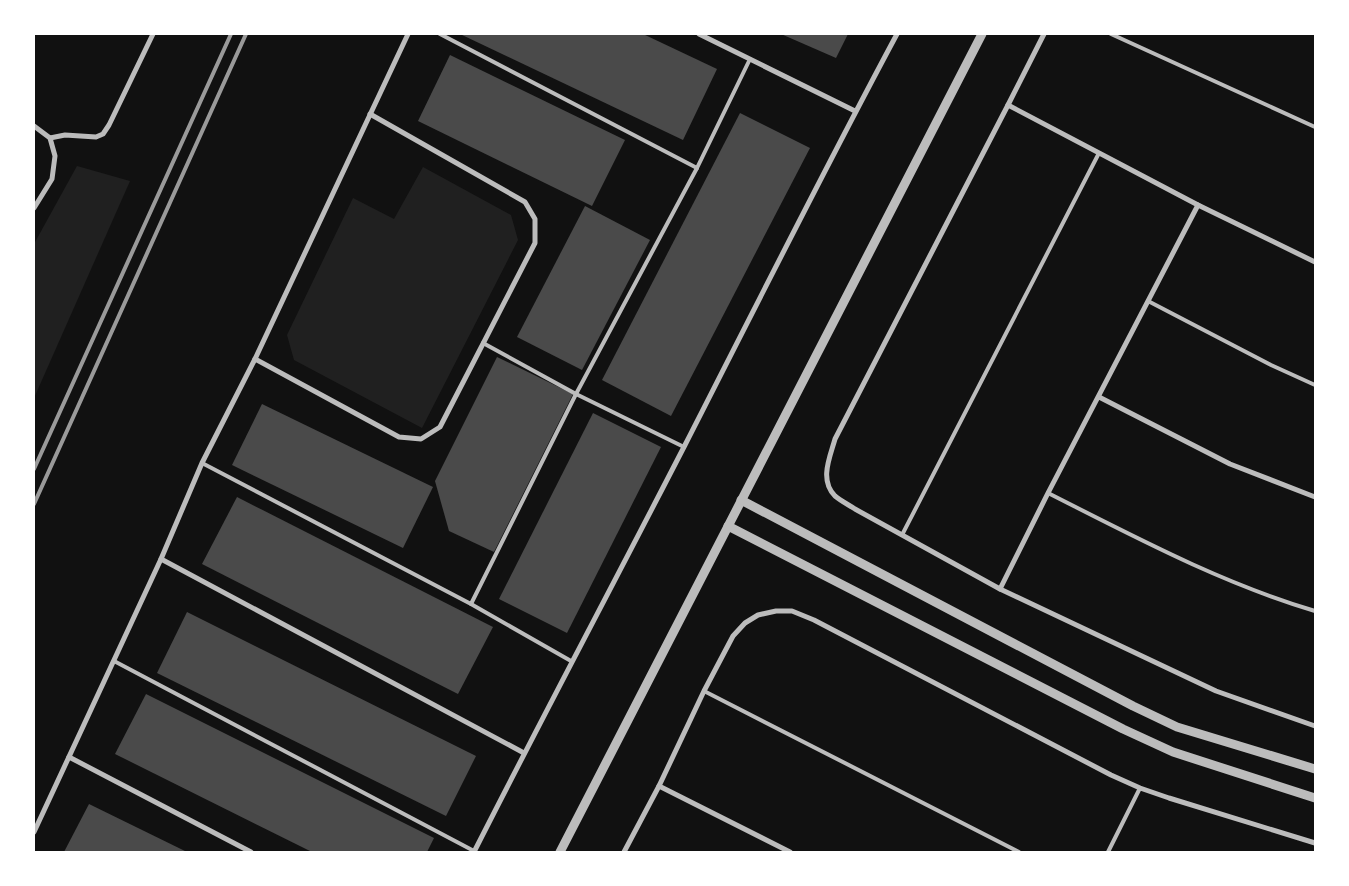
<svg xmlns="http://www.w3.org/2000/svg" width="1349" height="886" viewBox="0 0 1349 886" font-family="Merriweather,serif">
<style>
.green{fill:#202020}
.building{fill:#4a4a4a}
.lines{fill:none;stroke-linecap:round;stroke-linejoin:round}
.service{stroke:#bcbcbc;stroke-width:4}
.minor{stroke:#bcbcbc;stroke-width:5}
.tertiary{stroke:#bcbcbc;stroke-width:9}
.rail{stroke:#9a9a9a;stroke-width:4}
</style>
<rect width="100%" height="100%" fill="#111"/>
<g class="green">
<polygon points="77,166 130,181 34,398 34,244"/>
<polygon points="423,167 511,215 518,240 422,428 294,360 287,335 353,198 394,219"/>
</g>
<g class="building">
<polygon points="460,34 643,34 717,69 683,140"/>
<polygon points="781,34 848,34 836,58"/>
<polygon points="450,55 625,140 592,206 418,121"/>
<polygon points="740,113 810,148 671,416 602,380"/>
<polygon points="585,206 650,240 582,370 517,337"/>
<polygon points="497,357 573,394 494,552 449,531 435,481"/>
<polygon points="262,404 433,487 403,548 232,465"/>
<polygon points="593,413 661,447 567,633 499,599"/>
<polygon points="237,497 493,627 458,694 202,564"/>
<polygon points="187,612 476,756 446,816 157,673"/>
<polygon points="146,694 434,838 427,852 312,852 115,754"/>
<polygon points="89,804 187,852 64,852"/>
</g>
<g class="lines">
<g class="service">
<polyline points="440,34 697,168"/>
<polyline points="1111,34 1315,127"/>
<polyline points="1148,301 1271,365 1315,385"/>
<polyline points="483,343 576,394 684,447"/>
<polyline points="202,463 471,604 576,394 697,168 750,59"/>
<path d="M 1048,493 C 1135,537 1221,583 1315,611"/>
<polyline points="902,535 1099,153"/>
<polyline points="471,604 571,661"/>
<polyline points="114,661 474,851"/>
<polyline points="704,691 1019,852"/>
<polyline points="1108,852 1140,788"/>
</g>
<g class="minor">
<polyline points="699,34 855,111"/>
<path d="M 1044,34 L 1008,105 L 835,439 C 830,457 819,480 835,496 C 841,501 849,505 855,509 L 1000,589 L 1216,691 L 1315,726"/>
<polyline points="1008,105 1198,205 1315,262"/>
<polyline points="34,126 50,138 55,156 52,179 34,208"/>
<polyline points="50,138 65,135 96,137 103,134 109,125 153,34"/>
<polyline points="255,359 399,437 421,439 440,427 535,243 535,219 525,202 370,114"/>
<polyline points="1099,397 1230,464 1315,497"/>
<polyline points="161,559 524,753"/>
<polyline points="1000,589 1048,493 1198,205"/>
<polyline points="69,757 251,852"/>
<polyline points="659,786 790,852"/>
<polyline points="34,832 161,559 202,463 255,359 408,34"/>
<path d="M 474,852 C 543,716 615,581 685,445 C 755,308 824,170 897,34"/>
<polyline points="624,852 659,786 704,691 733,636 745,623 758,615 776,611 792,611 814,620 1111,775 1140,788 1169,798 1315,843"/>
</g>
<g class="tertiary">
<polyline points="741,500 1133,706 1177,727 1315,769"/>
<polyline points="728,526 1123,729 1173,752 1315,798"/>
<polyline points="560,852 982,34"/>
</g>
<g class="rail">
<polyline points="34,469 231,34"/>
<polyline points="34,504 246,34"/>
</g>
</g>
<rect width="1349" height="886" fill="none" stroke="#ffffff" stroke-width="70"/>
</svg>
